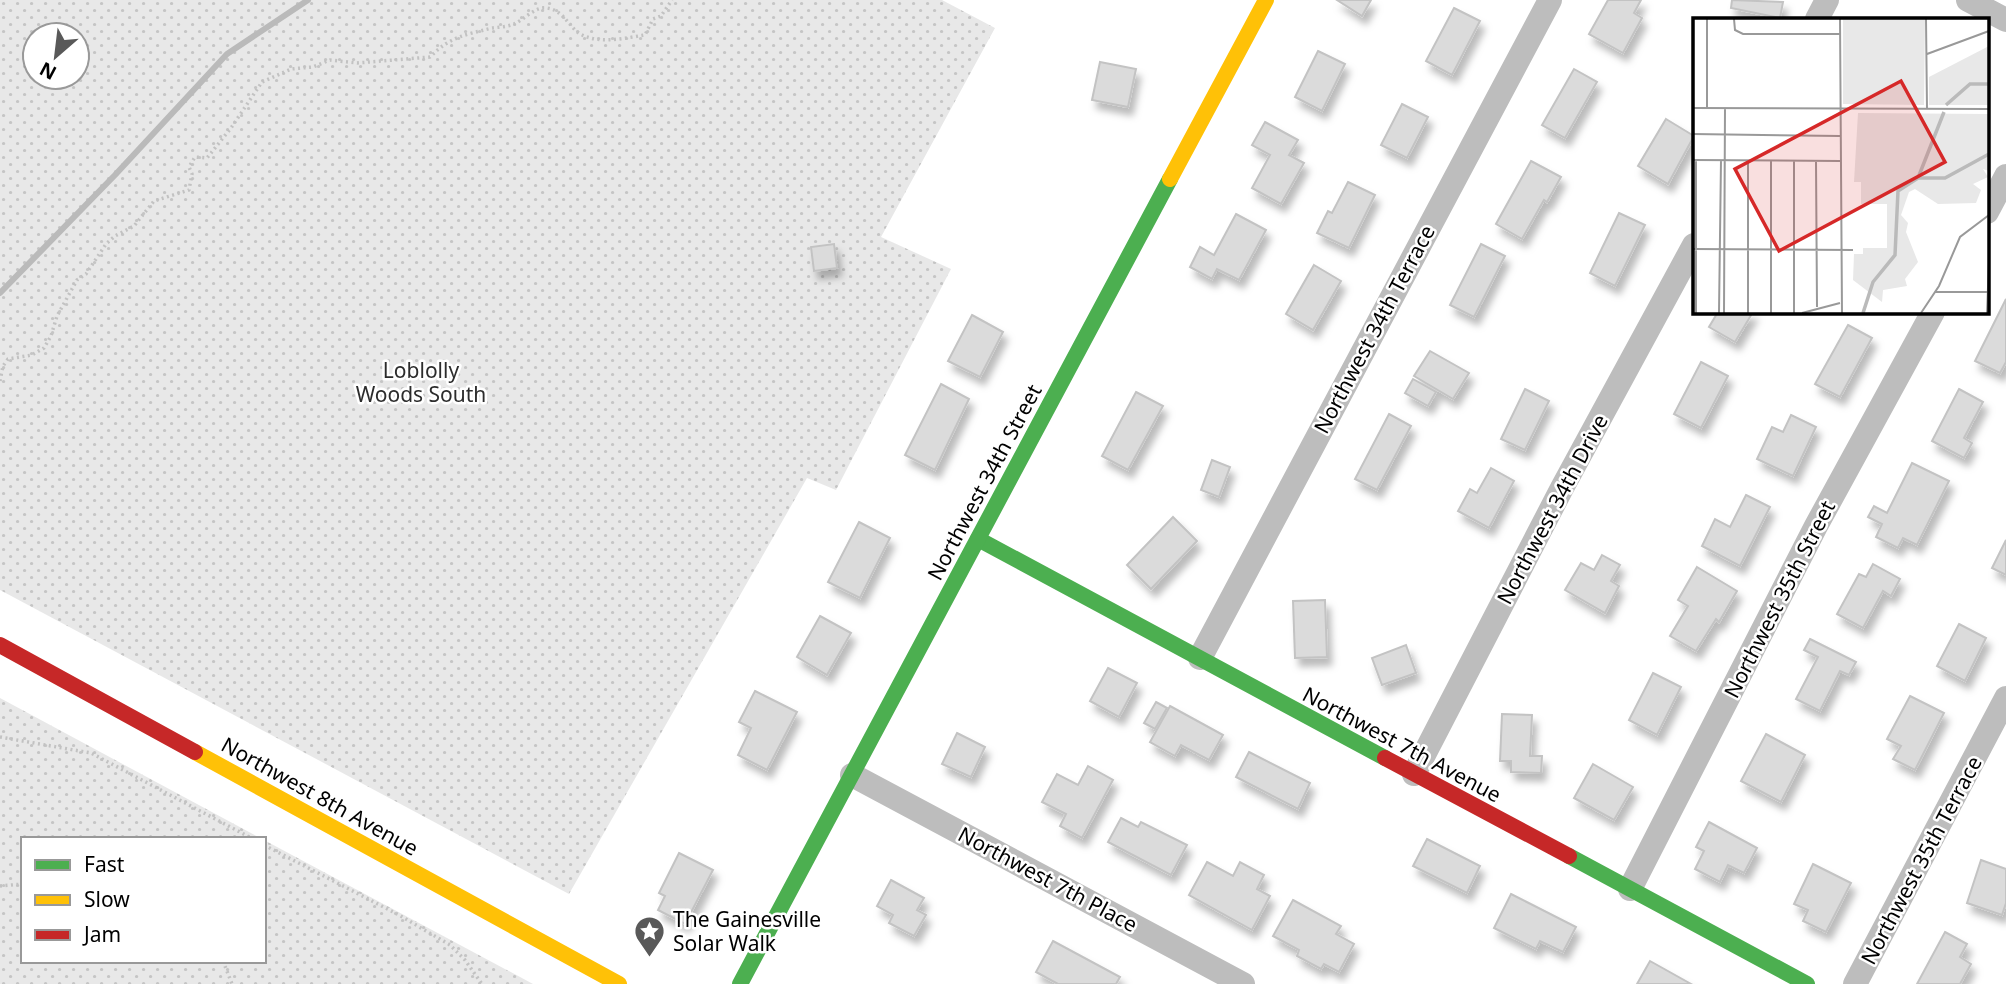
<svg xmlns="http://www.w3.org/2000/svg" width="2006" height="984" viewBox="0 0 2006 984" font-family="'Noto Sans',sans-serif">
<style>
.park{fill:url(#park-dots);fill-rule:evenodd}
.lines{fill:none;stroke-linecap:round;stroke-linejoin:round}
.stream{stroke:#bababa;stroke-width:6}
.building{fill:#dbdbdb;stroke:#c3c3c3;stroke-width:2;filter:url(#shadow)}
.path{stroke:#c2c2c2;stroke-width:3.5;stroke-dasharray:2 3.5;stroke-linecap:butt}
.street{stroke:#bdbdbd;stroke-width:24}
.fast{stroke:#4caf50;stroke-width:16}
.slow{stroke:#ffc107;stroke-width:16}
.jam{stroke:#c62828;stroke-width:16}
.labels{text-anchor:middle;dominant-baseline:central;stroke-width:5;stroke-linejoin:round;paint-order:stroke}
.street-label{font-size:21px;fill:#000;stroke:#fff}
.park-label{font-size:21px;fill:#2c2c2c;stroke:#fff}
.poi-label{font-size:21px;fill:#000;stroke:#fff;text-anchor:start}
.inset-river{fill:none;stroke:#bababa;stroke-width:3.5}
.inset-road{fill:none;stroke:#999;stroke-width:2}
.view{fill:#d62828;fill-opacity:0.15;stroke:#d62828;stroke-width:3.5}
.inset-edge{fill:none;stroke:#000;stroke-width:3.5}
</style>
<defs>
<pattern id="park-dots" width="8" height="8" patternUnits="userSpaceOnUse" patternTransform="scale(1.75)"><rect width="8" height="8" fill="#e8e8e8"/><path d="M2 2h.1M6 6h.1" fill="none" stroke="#c5c5c5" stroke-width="1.8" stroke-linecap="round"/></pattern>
<filter id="shadow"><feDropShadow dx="4.5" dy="8" stdDeviation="3.5" flood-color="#0004"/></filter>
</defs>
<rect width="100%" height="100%" fill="#fff"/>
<g class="park">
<path d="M 0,0 L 942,0 L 995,28 L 881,237 L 951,269 L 836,490 L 807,478 L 569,894 L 0,590 ZM 35,35 L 77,35 L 77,77 L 35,77 Z"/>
<polygon points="0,698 262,839 23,839 23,961 264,961 264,840 533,984 0,984"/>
</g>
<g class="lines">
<polyline class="stream" points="0,293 115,175 227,54 308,0"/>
</g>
<g class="building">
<polygon points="1337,0 1371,0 1362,16"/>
<polygon points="1608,0 1641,0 1634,13 1642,18 1623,53 1589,34"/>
<polygon points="1732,0 1783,2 1780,18 1731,8"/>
<polygon points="1454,8 1480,21 1452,75 1426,61"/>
<polygon points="1318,51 1345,64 1322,111 1295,97"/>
<polygon points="1100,62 1136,69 1128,107 1092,100"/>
<polygon points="1574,69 1597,82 1565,138 1542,125"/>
<polygon points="1402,104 1428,117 1407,158 1381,145"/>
<polygon points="1666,119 1694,136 1668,184 1638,166"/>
<polygon points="1265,122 1298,140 1289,155 1304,163 1281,204 1252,188 1270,155 1252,145"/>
<polygon points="1531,161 1561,177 1547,202 1544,200 1522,239 1496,224"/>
<polygon points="1348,182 1375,195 1349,248 1317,233 1328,211 1332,213"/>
<polygon points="1619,213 1645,225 1615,286 1590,273"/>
<polygon points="1236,214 1266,230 1239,280 1217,269 1212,279 1190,267 1200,247 1214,255"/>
<polygon points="834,244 837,268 814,271 811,247"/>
<polygon points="1481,244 1505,256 1474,317 1450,305"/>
<polygon points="1314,265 1341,281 1313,330 1286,314"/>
<polygon points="2006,299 2006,362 2000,373 1975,361"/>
<polygon points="1718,312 1753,312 1735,342 1709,327"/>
<polygon points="972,315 1003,332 980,377 948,361"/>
<polygon points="1848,325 1872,338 1840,397 1815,384"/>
<polygon points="1430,351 1469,373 1453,399 1414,376"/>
<polygon points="1701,362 1728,376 1701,428 1674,414"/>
<polygon points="1413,379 1436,392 1428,406 1405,393"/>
<polygon points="941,384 969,399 935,470 905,455"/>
<polygon points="1525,389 1549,401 1525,450 1501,439"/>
<polygon points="1959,389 1983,402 1964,438 1972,443 1964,458 1932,441"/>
<polygon points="1136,392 1163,406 1128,470 1102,456"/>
<polygon points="1389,414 1411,426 1377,490 1355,479"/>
<polygon points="1791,415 1816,427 1793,476 1757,459 1772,427 1783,432"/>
<polygon points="1212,460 1230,467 1219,497 1201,490"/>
<polygon points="1912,463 1949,481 1917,545 1903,538 1898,548 1876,537 1882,524 1868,517 1874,506 1887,513"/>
<polygon points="1491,468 1514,481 1489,528 1458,511 1470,489 1477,493"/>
<polygon points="1746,495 1770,507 1740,566 1702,546 1715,519 1730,527"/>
<polygon points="1173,517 1197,541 1151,589 1127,565"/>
<polygon points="859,522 890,538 860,598 828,582"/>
<polygon points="2006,540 2006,575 1992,568"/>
<polygon points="1602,555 1620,565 1611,581 1619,586 1605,613 1565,590 1581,563 1594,570"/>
<polygon points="1873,564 1900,579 1891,596 1883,591 1863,628 1837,614 1859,574 1866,577"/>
<polygon points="1697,567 1737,591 1719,622 1716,619 1696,651 1670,636 1688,606 1678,600"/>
<polygon points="1325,600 1327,657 1295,658 1293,601"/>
<polygon points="820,616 851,633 827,675 797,657"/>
<polygon points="1959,624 1986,638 1965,681 1937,666"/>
<polygon points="1810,639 1856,662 1849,675 1840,671 1820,711 1796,699 1818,657 1804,650"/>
<polygon points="1406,645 1416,673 1382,685 1372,658"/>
<polygon points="1108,668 1137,683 1119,717 1090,701"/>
<polygon points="1653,673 1681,687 1657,735 1629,720"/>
<polygon points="755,691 797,712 767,770 738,755 751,728 739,722"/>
<polygon points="1910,696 1944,713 1915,770 1893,759 1901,746 1887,739"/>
<polygon points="1156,702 1167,708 1155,729 1144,723"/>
<polygon points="1170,706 1223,735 1209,760 1181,745 1175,756 1150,742"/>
<polygon points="1502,714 1532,715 1530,756 1542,756 1541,773 1511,772 1511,761 1500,761"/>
<polygon points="957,733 985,747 971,777 942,764"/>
<polygon points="1766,734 1805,755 1781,802 1741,781"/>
<polygon points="1249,752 1310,783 1298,809 1236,777"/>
<polygon points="1593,764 1633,787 1614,820 1574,798"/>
<polygon points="1088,766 1113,780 1082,838 1060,826 1066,814 1042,802 1057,774 1078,785"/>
<polygon points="1121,818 1138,827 1141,822 1187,845 1171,875 1108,842"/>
<polygon points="1709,822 1757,848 1744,873 1728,865 1720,882 1695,869 1704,851 1696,847"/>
<polygon points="1427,839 1480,866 1467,893 1413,866"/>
<polygon points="679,853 713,870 685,924 658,910 665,896 659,893"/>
<polygon points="1981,860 2006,869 2006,903 2002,915 1967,903"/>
<polygon points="1207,862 1233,876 1240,862 1264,875 1257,889 1270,896 1252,930 1189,895"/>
<polygon points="1813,864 1851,883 1826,932 1803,921 1808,910 1794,904"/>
<polygon points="891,880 924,898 917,910 926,915 914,936 889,923 893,915 877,906"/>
<polygon points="1511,894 1576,927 1563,952 1540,941 1536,949 1494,928"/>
<polygon points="1293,900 1341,926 1336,934 1354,944 1339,972 1324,964 1321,969 1297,956 1299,950 1273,936"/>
<polygon points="1945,932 1967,944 1960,957 1971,964 1960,984 1917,984"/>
<polygon points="1053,941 1120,977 1116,984 1058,984 1036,972"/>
<polygon points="1650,961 1691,984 1637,984"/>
</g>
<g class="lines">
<g class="path">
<path d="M 0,381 L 3,366 L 8,359 L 32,355 L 44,348 L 51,336 L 57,316 L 77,280 L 86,274 L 106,244 L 115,236 L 134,226 L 154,201 L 189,190 L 192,174 L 189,167 L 195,157 L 207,158 L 231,128 L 262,82 L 291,69 L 313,67 L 330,60 L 357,63 L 430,57 C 451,36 465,35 492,28 C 499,27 507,27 514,24 C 524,20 535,6 547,8 C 561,10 567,22 576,31 C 595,46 624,38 645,35 L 653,19 L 661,16 L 672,0"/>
<polyline points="0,737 91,753 253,839"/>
<polyline points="264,845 399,915 450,945 465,960 482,984"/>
<polyline points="0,886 23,884"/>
<polyline points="223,961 232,984"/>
</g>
<g class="street">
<polyline points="1968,0 2006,20"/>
<polyline points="1817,19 1827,0"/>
<polyline points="1987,212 2006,176"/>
<polyline points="1200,658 1550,0"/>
<polyline points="1414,774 1562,488 1694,245"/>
<polyline points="852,775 1243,984"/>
<polyline points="1630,889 1816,526 1933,312"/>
<polyline points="1855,984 2006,698"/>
</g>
<g class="fast">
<polyline points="978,539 1385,758"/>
<polyline points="1569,856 1807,984"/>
<polyline points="740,984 1170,179"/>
</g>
<g class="slow">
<polyline points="1170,179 1266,0"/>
<polyline points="195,752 619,984"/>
</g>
<g class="jam">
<polyline points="0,645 195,752"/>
<polyline points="1385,758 1569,856"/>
</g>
</g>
<defs>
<symbol id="sight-pin" viewBox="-11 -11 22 30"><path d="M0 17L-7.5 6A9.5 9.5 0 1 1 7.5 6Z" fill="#595959" stroke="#fff"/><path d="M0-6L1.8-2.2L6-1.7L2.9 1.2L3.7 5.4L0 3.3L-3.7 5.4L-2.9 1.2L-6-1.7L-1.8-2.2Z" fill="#fff"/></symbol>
</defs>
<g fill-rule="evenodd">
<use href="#sight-pin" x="632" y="914" width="35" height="47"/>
</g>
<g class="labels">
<g class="street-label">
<text transform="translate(1374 329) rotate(-62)">Northwest 34th Terrace</text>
<text transform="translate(984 482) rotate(-62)">Northwest 34th Street</text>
<text transform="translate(1552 509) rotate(-62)">Northwest 34th Drive</text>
<text transform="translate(1779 599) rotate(-63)">Northwest 35th Street</text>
<text transform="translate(1402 744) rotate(28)">Northwest 7th Avenue</text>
<text transform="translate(320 796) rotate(29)">Northwest 8th Avenue</text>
<text transform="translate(1921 860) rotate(-62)">Northwest 35th Terrace</text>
<text transform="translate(1048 879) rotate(28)">Northwest 7th Place</text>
</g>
<g class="park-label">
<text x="421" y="370">Loblolly<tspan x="421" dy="24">Woods South</tspan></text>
</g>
<g class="poi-label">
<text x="673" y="919">The Gainesville<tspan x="673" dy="24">Solar Walk</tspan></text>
</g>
</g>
<g transform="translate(1693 18)">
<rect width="296" height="296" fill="#fff"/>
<path d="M 150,1 L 232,1 L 231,87 L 150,86 ZM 296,28 L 296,87 L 236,87 L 236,59 ZM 165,95 L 296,96 L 296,153 L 290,151 L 295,159 L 280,166 L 288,172 L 283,185 L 245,186 L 222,171 L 216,174 L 208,197 L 215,205 L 213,214 L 225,244 L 212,261 L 214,268 L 190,272 L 189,284 L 160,262 L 161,236 L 170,236 L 170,230 L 194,230 L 194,186 L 168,186 L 168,164 L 161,164 Z" fill="#e8e8e8"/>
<path class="inset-river" d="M 253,87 L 277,66 L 296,66M 226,160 L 252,160 L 296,136M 170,295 L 180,264 L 202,237 L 205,173 L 225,160 L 251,94"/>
<path class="inset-road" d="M 41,1 L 42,12 L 50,16 L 147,16M 147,1 L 149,295M 233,1 L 234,91M 234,36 L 296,13M 0,90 L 296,91M 14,90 L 14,1M 0,116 L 147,118M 0,142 L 147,143M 3,142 L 3,295M 55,143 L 55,295M 78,143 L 78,295M 101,143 L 101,295M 123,143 L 124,289M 0,231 L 160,232M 242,274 L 294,274M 26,295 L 28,142M 31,295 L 32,90M 109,295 L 147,285M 228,295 L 246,268 L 267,219 L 296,197M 294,295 L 296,244"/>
<path class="view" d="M 208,63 L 252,144 L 86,233 L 42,151 Z"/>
<rect width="296" height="296" class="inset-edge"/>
</g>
<rect x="21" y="837" width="245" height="126" fill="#ffffff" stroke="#999999" stroke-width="2"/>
<rect x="35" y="860" width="35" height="10" fill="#4caf50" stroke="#999999" stroke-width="2"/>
<text x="84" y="872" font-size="21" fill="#000000">Fast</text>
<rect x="35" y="895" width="35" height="10" fill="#ffc107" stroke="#999999" stroke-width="2"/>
<text x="84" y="907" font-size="21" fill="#000000">Slow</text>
<rect x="35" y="930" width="35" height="10" fill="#c62828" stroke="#999999" stroke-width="2"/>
<text x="84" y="942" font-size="21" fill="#000000">Jam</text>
<g transform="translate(56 56) rotate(208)"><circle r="33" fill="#ffffff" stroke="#999999" stroke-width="2"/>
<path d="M0-5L12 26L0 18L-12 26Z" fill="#595959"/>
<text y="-10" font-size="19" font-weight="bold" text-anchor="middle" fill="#000000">N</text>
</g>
</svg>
